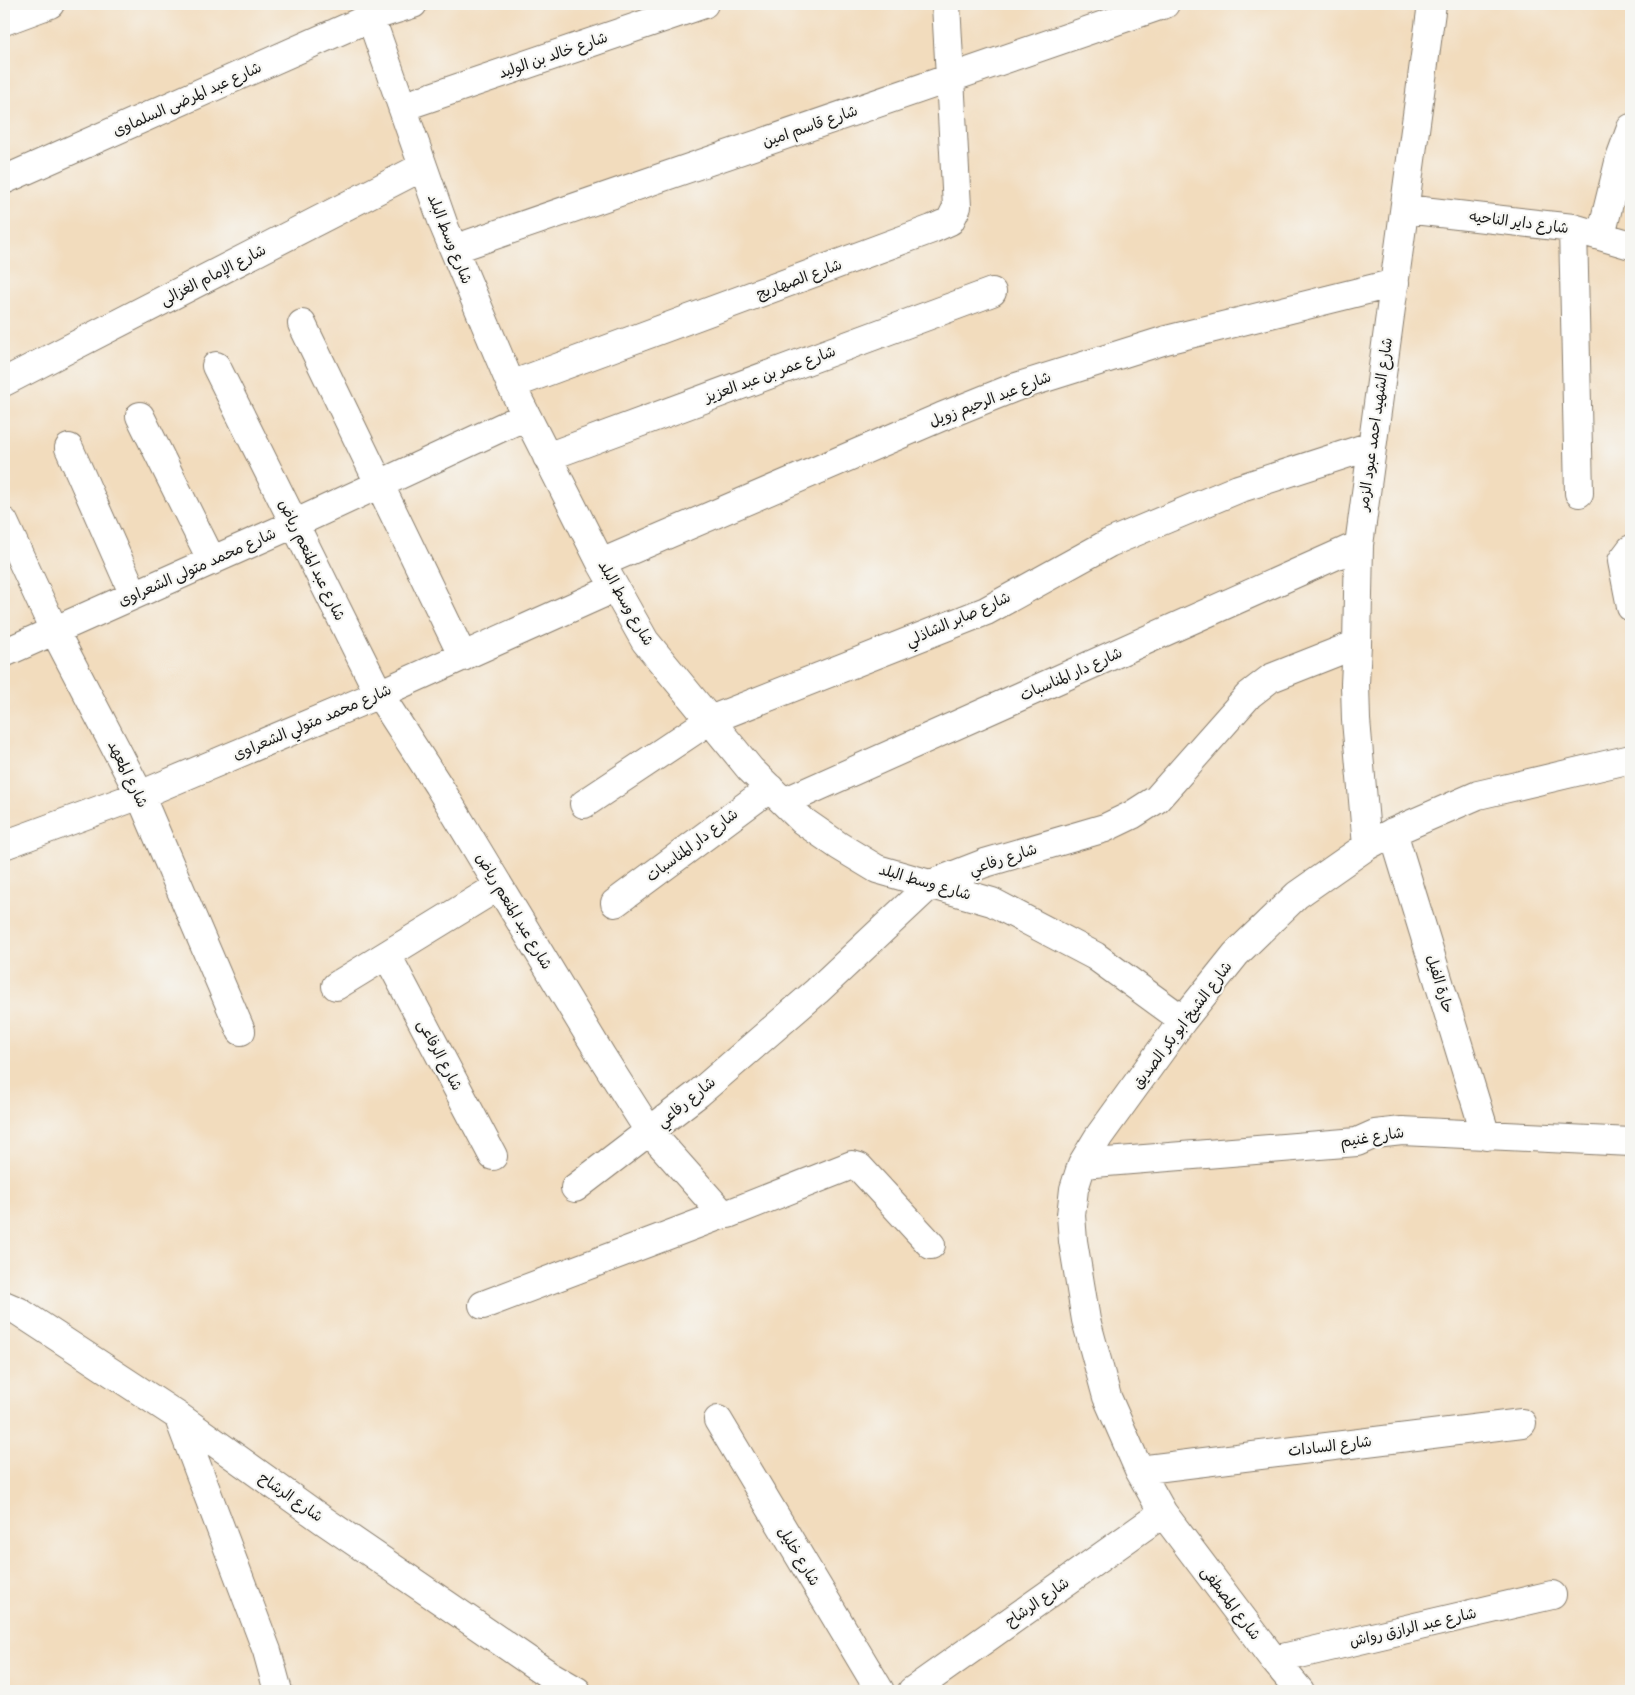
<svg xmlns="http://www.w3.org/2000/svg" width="1635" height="1695" font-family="'Patrick Hand','Playpen Sans Arabic',sans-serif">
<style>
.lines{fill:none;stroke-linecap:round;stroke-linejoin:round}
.street-casing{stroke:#877c6c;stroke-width:30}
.street{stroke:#fff;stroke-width:28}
.labels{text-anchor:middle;stroke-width:4.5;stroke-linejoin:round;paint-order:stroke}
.street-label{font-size:15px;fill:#1c1c1c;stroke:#f6f6f2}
</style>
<rect width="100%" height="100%" fill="#f6f6f2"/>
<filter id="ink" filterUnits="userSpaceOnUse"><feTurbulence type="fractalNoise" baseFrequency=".02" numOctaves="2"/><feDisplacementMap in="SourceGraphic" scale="10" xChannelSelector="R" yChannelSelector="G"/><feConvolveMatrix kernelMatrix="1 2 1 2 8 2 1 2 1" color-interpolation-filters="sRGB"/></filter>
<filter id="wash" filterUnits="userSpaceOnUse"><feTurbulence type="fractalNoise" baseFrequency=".0096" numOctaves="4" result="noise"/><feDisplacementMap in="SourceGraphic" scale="20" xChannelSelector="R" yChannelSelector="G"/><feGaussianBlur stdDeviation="1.12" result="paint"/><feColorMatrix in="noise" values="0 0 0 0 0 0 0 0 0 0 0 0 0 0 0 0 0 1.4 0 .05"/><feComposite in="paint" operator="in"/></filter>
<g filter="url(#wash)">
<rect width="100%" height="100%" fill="#f2dcbd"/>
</g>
<g filter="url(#ink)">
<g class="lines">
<g class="street-casing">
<path id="street" d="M366 4 444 226 511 385 601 563 645 641 750 769 803 821 839 846 877 869 992 902 1095 956 1183 1020
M4 21 50 4
M402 107 704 4
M4 180 371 17 413 4
M1405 209 1573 228 1631 245
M1573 228 1579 493
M1601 236 1620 158 1631 128
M454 249 1165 4
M302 324 463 657
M216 366 379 694 438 785 601 1055 649 1131 721 1212 728 1214 852 1165 859 1167 931 1245
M4 382 422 167
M511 385 932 229 950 221 957 207 946 4
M140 416 212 561
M69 448 134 595
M547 457 992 292
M4 522 54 630 140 795 241 1031
M1631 549 1622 561 1631 607
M601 563 941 417 1013 388 1166 340 1395 283
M4 653 294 524 526 416
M784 802 1359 545
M584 804 710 720 986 611 1109 543 1238 489 1371 446
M1393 832 1486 1136
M4 845 140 795 379 694 615 588
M1367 846 1356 720 1355 684 1357 644 1359 545 1432 4
M615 903 770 788
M387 955 493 1156
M336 986 499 886
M1082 1164 1357 1142 1375 1134 1402 1131 1631 1142
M575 1188 699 1093 817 991 931 884 985 863 1105 828 1132 815 1157 799 1249 695 1271 678 1357 644
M4 1305 18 1311 178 1416 323 1520 548 1674 577 1691
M483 1305 724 1214
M178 1416 267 1651 278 1691
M718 1420 880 1691
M1139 1470 1522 1423
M1274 1660 1552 1595
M912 1691 1163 1513
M1300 1691 1274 1660 1163 1513 1139 1470 1107 1397 1086 1320 1073 1241 1071 1215 1074 1189 1082 1164 1099 1136 1183 1020 1236 954 1297 895 1367 846 1393 832 1478 795 1631 759"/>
</g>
<use href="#street" class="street"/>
</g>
</g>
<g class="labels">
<g class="street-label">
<text transform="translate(553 55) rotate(-19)" y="5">شارع خالد بن الوليد</text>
<text transform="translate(187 99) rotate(-24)" y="5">شارع عبد المرضى السلماوى</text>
<text transform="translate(810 126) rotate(-19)" y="5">شارع قاسم امين</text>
<text transform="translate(1519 222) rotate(7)" y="5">شارع داير الناحيه</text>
<text transform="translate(450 239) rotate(68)" y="5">شارع وسط البلد</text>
<text transform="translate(213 275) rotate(-27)" y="5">شارع الإمام الغزالى</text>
<text transform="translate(799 279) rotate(-20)" y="5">شارع الصهاريج</text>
<text transform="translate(770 374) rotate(-20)" y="5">شارع عمر بن عبد العزيز</text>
<text transform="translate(990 399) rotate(-21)" y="5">شارع عبد الرحيم زويل</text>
<text transform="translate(1375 424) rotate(-82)" y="5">شارع الشهيد احمد عبود الزمر</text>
<text transform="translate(312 560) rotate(64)" y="5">شارع عبد المنعم رياض</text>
<text transform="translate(197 567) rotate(-24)" y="5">شارع محمد متولى الشعراوى</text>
<text transform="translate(626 603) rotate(60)" y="5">شارع وسط البلد</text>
<text transform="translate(958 619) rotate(-24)" y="5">شارع صابر الشاذلي</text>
<text transform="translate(1071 674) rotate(-24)" y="5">شارع دار المناسبات</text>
<text transform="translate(312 722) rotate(-23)" y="5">شارع محمد متولي الشعراوى</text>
<text transform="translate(128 774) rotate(64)" y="5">شارع المعهد</text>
<text transform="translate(692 845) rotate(-37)" y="5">شارع دار المناسبات</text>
<text transform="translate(1003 859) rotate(-18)" y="5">شارع رفاعي</text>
<text transform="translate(925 882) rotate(16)" y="5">شارع وسط البلد</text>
<text transform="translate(514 911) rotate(59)" y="5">شارع عبد المنعم رياض</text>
<text transform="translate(1440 984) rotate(73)" y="5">حارة الفيل</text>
<text transform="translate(1182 1025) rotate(-53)" y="5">شارع الشيخ ابو بكر الصديق</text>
<text transform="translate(440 1055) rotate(62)" y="5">شارع الرفاعى</text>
<text transform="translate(686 1102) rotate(-39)" y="5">شارع رفاعي</text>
<text transform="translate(1372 1137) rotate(-9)" y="5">شارع غنيم</text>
<text transform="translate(1330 1446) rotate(-7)" y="5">شارع السادات</text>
<text transform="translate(291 1497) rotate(35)" y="5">شارع الرشاح</text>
<text transform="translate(799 1556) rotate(59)" y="5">شارع خليل</text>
<text transform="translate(1037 1602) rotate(-35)" y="5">شارع الرشاح</text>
<text transform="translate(1231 1603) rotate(53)" y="5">شارع المصطفى</text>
<text transform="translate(1413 1627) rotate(-13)" y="5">شارع عبد الرازق رواش</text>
</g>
</g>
<rect width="1635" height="1695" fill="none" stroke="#f6f6f2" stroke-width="20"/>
</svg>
